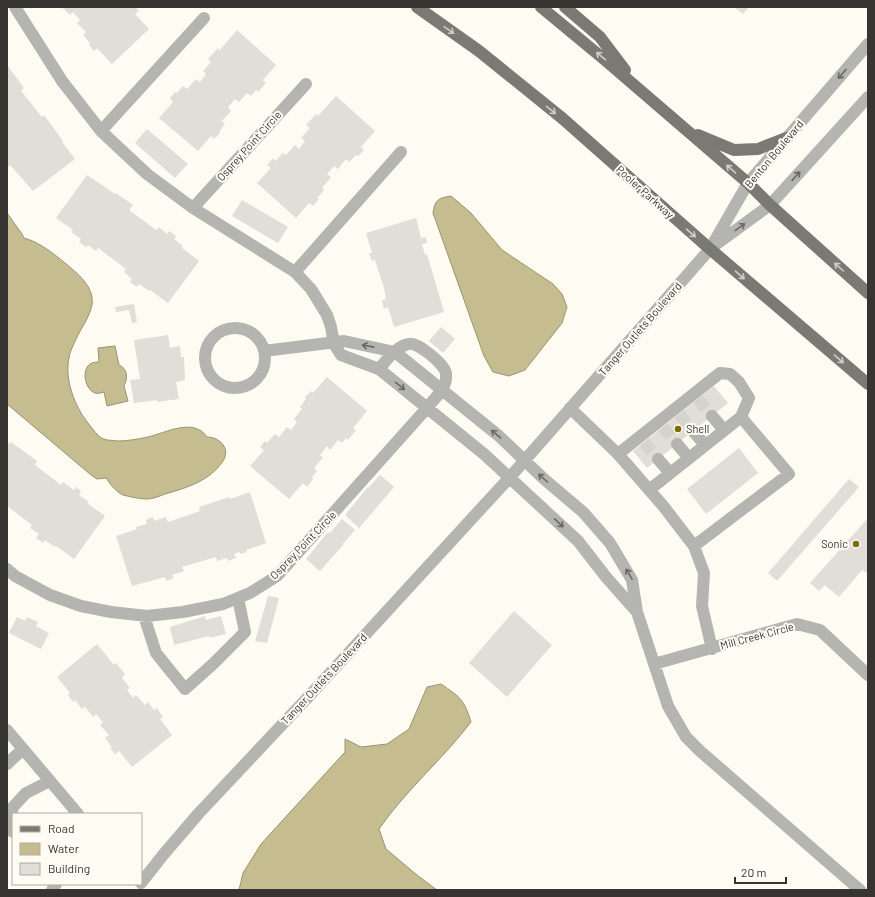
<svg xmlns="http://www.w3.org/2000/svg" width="875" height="897" font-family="Barlow,sans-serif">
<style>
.water{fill:#c5bc8f;stroke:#9a9473}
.building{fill:#e0ded6}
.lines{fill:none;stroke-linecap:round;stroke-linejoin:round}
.minor-tunnel{stroke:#d5d3cc;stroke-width:12;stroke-dasharray:12 6;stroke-linecap:butt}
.minor{stroke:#b4b4b0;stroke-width:12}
.major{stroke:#7a7972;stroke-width:12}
.oneway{stroke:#cfcec5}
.oneway2{stroke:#686864}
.poi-dot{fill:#7d6d07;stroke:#fdfbf2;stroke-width:1.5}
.labels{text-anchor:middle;stroke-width:4;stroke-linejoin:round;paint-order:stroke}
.street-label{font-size:11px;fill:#363532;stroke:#fdfbf2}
.poi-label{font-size:11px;fill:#363532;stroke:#fdfbf2;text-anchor:start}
</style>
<rect width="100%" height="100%" fill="#fdfbf2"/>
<path class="water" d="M451 196 471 213 502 250 553 284 562 294 567 307 562 323 525 370 509 376 493 372 484 356 433 213C435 200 438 198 451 196Z
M7 213 22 234 24 238C39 242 53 253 65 263 77 273 95 287 92 305 90 315 83 326 78 335 75 342 70 350 69 358 65 377 72 397 81 413 84 418 96 434 100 437 105 441 112 440 118 441 128 441 138 439 148 437 165 433 194 417 207 437 220 437 231 449 223 461 210 481 186 488 165 494 160 496 153 499 147 499 140 499 131 497 123 495 115 491 111 485 106 478L97 479 91 475 7 404Z
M115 346 119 365C128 369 128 378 124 386L128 401 107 406 104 392C101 393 98 394 95 393 84 389 81 367 92 363 94 362 97 362 99 362L98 348Z
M441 684C460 697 464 699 471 722 443 759 406 790 379 829L386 849 417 875 437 890H239L243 873 261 844 345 752V739L361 747 387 744 409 729 427 687Z"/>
<path class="building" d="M62 7H135L139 11 135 14 149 29 112 64 97 48 94 51 89 45 90 43 83 35 86 32 77 23 80 20 73 12 70 15Z
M734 7H749L743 14Z
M237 30 276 65 263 80 266 83 258 92 256 90 251 96 247 93 239 102 235 99 228 107 231 111 222 121 225 124 219 132 220 133 214 139 211 136 198 151 159 118 173 102 170 98 175 92 177 93 183 86 187 89 196 79 200 82 206 74 203 71 211 62 208 59 218 48 220 50Z
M7 65 24 88 21 91 42 117 44 115 63 141 62 142 75 159 33 191 10 165 8 167 7 166Z
M336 96 375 131 361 147 364 150 358 156 356 155 349 162 346 159 338 169 334 166 327 174 331 177 322 188 324 190 317 198 319 199 313 206 309 203 296 218 257 183 271 168 267 165 273 158 275 161 283 153 286 155 295 145 299 149 305 141 301 138 310 128 306 125 316 114 318 116Z
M147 129 188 164 175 178 135 143Z
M87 175 115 194 116 193 133 205 129 210 156 230 159 227 167 234 169 231 176 236 174 239 183 246 182 248 199 261 168 303 150 290 149 291 139 284 137 287 130 282 132 279 124 272 126 269 98 248 96 251 88 245 86 247 79 242 81 239 71 232 73 230 56 218Z
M242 200 288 227 278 243 232 216Z
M416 218 421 238 426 237 427 243 422 244 425 255 427 254 444 312 394 327 388 307 384 309 382 300 386 299 384 288 375 260 372 261 369 253H372L366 233Z
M134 304 137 322 132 323 129 310 116 312 115 307Z
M441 327 455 339 443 353 429 341Z
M168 335 170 348 180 346 181 357H184L185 380 176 382 179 399 157 402V400L134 403 130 380 140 379 134 340Z
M327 377 367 411 353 428 356 430 348 440 346 438 342 443 338 440 330 450 327 446 320 455 323 458 314 468 317 471 312 477 313 479 307 487 303 483 289 499 250 466 264 450 260 447 265 441 267 443 275 434 279 437 287 427 291 430 297 422 294 419 302 409 300 407 306 399 305 397 311 391 313 393Z
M714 386 728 403 647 468 633 451Z
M7 442 9 444 11 442 37 461 35 465 61 485 63 482 74 490 76 487 81 491 79 495 89 502 87 503 105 516 74 559 55 545V547L45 540 43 543 36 538 39 534 30 528 32 525 7 506Z
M739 448 758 473 706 514 687 489Z
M380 475 394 487 359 528 345 515 367 488H368Z
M849 479 859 487 777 581 768 573Z
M250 492 266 543 246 550 247 552 240 554V552L234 554 236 558 228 561 227 558 217 561 216 557 182 567 184 571 172 575 174 578 167 581 165 577 132 586 116 536 137 529 136 527 147 524 146 520 153 517 154 521 166 517 168 522 200 511 199 507 229 497 230 499Z
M868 518V571L866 573 862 570 839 597 825 585 819 591 810 583Z
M342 519 355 530 343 544H344L320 571 306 559 328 532 330 533Z
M268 596 279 598 267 643 255 641Z
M514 611 552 645 507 697 469 663Z
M205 616 206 620 221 616 226 634 209 638V636L174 645 170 627Z
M17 617 25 621 27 617 38 622 36 626 49 633 41 649 9 633Z
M97 644 114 665 116 663 125 674 122 678 130 688 127 690 133 698 136 695 145 705 148 702 154 710 157 708 163 717 160 719 172 735 132 767 119 751 115 754 110 748 112 747 105 738 109 735 100 725 103 722 96 714 93 717 85 707 82 709 75 700 73 702 68 695 70 693 57 677Z"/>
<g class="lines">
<path class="minor-tunnel" d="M698 399 712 416
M679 414 693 431
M663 427 677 444
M644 442 658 459"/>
<path class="minor" d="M15 7 62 81 101 131 147 174 193 208 295 272 311 289 327 315 331 327 334 344 341 355 379 369 484 454 578 541 606 577 637 612
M101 131 204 18
M193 208 306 84
M714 246 770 205 868 97
M295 272 401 152
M205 358a30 30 0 1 1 60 0a30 30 0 1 1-60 0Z
M264 351 344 341 395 352 499 436 544 479 583 512 610 543 632 580 637 612 668 706 686 737 700 751 860 890
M570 408 618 454 664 507 694 546 704 573 702 606 712 649
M712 416 724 430
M693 431 705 445
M677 444 689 458
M618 454 720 373 730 374 739 382 749 398 741 417 649 490
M658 459 670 473
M694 546 789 474 741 417
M7 569 15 576 50 595 81 606 111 612 147 616 183 612 223 604 250 593 277 576 427 408C433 400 445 390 446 379 446 377 446 375 446 373 444 364 418 342 409 344 396 346 387 360 379 369
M144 616 156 653 185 689 213 664 245 632 238 598
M654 664 797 624 820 630 868 675
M7 730 78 814
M7 764 23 749
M13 832 9 823 13 807 26 793 50 781
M141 883 163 855 199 813 310 695 510 477 710 249 748 183 868 44
M52 890 56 884"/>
<path class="major" d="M417 7 479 51 562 118 710 249 868 384
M541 7 605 60 748 183 770 205 868 293
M565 7 600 37 625 70
M698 135 734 150 758 149 786 138"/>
</g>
<defs><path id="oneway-shaft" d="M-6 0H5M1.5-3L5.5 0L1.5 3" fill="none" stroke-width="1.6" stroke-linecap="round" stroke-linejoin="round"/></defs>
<g class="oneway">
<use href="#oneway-shaft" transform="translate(449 30) rotate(35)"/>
<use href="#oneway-shaft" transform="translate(601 56) rotate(-140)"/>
<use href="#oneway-shaft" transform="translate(551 110) rotate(39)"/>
<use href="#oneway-shaft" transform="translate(731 169) rotate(-139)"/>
<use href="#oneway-shaft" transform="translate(691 233) rotate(41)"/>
<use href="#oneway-shaft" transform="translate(839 267) rotate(-138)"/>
<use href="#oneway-shaft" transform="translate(740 275) rotate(41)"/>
<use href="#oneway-shaft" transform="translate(839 359) rotate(41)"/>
</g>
<g class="oneway2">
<use href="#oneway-shaft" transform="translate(842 74) rotate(131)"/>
<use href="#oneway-shaft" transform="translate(796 176) rotate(-48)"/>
<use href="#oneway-shaft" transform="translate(740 227) rotate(-36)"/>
<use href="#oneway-shaft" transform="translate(368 346) rotate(-169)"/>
<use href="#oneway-shaft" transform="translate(400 386) rotate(39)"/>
<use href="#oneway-shaft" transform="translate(496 434) rotate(-140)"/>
<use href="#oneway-shaft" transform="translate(543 478) rotate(-138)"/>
<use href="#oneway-shaft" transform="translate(559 523) rotate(44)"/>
<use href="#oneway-shaft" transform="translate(629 574) rotate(-120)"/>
</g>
<g class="poi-dot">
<circle cx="678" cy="429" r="4"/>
<circle cx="856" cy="544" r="4"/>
</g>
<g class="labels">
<g class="street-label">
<text transform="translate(249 146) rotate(-48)" y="4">Osprey Point Circle</text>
<text transform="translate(774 154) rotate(-50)" y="4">Benton Boulevard</text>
<text transform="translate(645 192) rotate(42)" y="4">Pooler Parkway</text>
<text transform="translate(640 329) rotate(-49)" y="4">Tanger Outlets Boulevard</text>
<text transform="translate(303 545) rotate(-46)" y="4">Osprey Point Circle</text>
<text transform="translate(757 636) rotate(-15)" y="4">Mill Creek Circle</text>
<text transform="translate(324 679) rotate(-47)" y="4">Tanger Outlets Boulevard</text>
</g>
<g class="poi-label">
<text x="686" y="433">Shell</text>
<text x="848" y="548" text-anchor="end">Sonic</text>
</g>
</g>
<rect width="875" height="897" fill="none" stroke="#363532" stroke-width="16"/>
<rect x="12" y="813" width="130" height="72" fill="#fdfbf2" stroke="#adaca5"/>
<rect x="20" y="826" width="20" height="6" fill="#7a7972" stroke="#adaca5"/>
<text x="48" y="833" font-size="12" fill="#363532">Road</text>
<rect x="20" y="843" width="20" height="12" fill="#c5bc8f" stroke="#adaca5"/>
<text x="48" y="853" font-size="12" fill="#363532">Water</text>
<rect x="20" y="863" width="20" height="12" fill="#e0ded6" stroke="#adaca5"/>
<text x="48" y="873" font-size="12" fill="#363532">Building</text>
<path d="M735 877v6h51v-6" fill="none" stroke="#363532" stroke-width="2"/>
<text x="741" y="877" font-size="12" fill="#363532" stroke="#fdfbf2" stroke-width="3" paint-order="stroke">20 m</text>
</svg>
